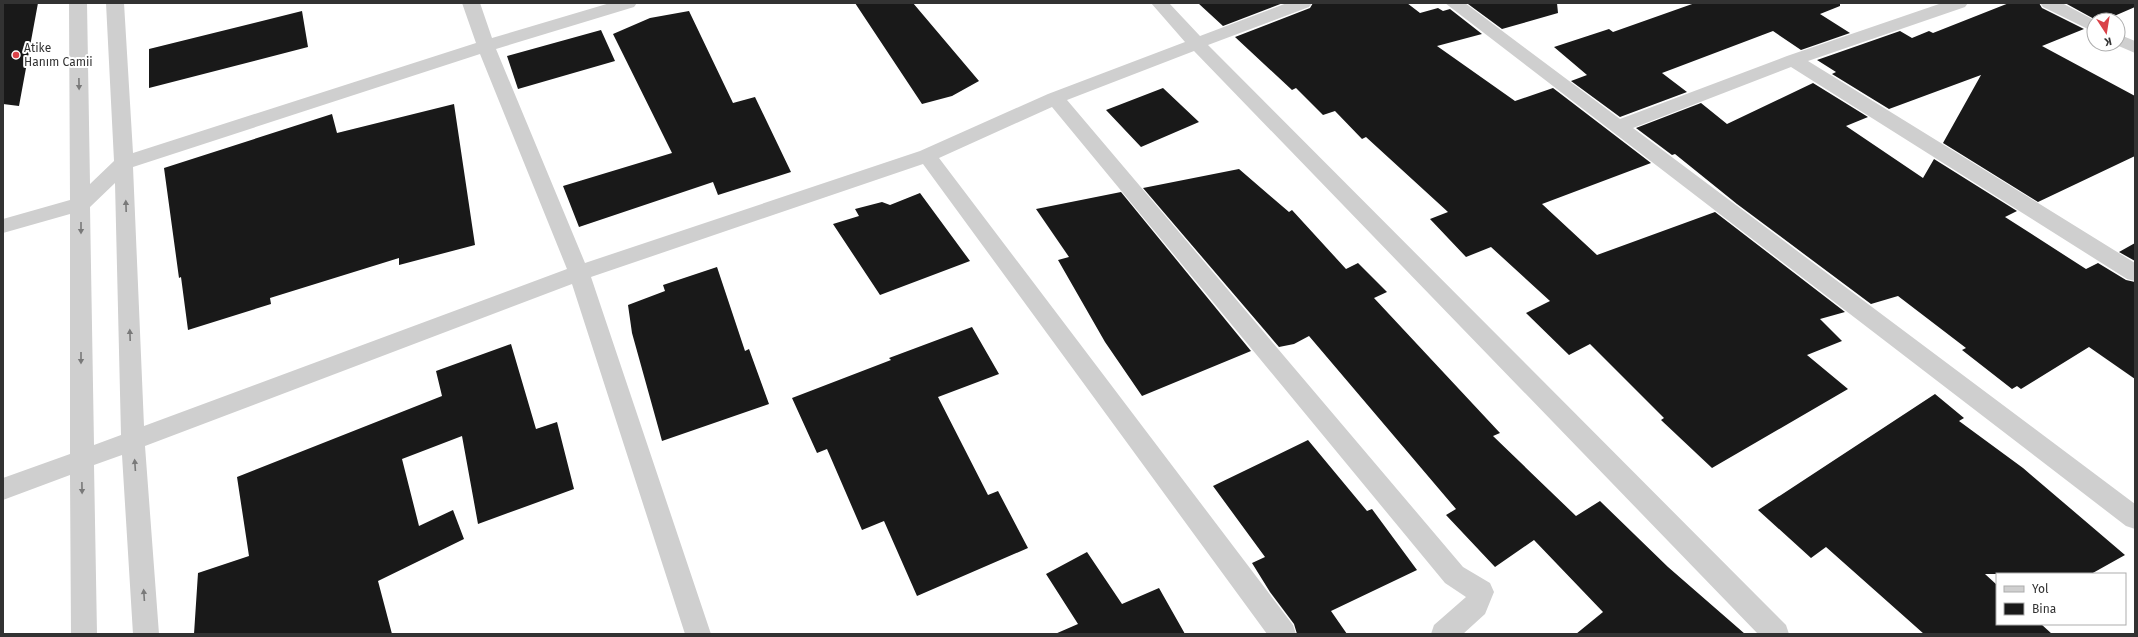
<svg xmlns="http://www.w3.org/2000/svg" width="2138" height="637" font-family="'Fira Sans',sans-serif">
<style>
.building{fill:#191919}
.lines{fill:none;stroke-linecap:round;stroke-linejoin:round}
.street{fill:#cfcfcf;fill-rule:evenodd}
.oneway{fill:#797979}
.poi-dot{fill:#da4349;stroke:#fff;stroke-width:1.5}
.labels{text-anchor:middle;stroke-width:4;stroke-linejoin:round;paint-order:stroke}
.poi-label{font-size:12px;fill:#323232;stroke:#fff;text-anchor:start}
</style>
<rect width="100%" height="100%" fill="#fff"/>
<path class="building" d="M3 3H38L19 106 3 104Z
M855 3H913L979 81 952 96 922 104Z
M1198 3H1283L1223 26Z
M1313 3H1407L1420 13 1438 8 1443 11 1450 9 1482 34 1437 46 1515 101 1553 88 1651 163 1542 204 1597 255 1715 212 1845 312 1820 319 1842 341 1807 355 1848 389 1712 468 1661 420 1664 418 1590 344 1569 355 1526 313 1550 301 1491 247 1466 257 1430 219 1448 212 1366 137 1362 139 1335 111 1323 115 1296 88 1292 90 1235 37 1310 8Z
M1557 3 1558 13 1502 29 1468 4Z
M1695 3H1840V6L1820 14 1850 33 1801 50 1773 31 1662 73 1687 92 1620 117 1571 81 1587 75 1554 47 1609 29 1613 32Z
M2009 3H2039L2042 8 2084 29 2042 46 2135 96V156L2038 202 1943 143 1981 75 1889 109 1832 74 1836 72 1817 60 1900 31 1912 38 1929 31 1933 33Z
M2065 3H2135V7L2105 20H2096Z
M302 11 308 47 149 88V49Z
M689 11 733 103 755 97 791 172 718 195 713 182 579 227 563 186 672 153 613 34 650 18Z
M601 30 615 61 518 89 507 56Z
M1813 83 1868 117 1846 126 1923 178 1934 159 2017 211 2005 217 2086 269 2098 263 2126 280 2135 282V379L2089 347 2021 389 2017 386 2012 389 1962 350 1966 348 1898 296 1871 304 1737 204 1675 154 1672 155 1636 128 1701 103 1727 124Z
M1163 88 1199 122 1141 147 1106 110Z
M454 104 475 245 399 265V258L270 298 271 304 188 330 181 277 179 278 164 168 332 114 337 133Z
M1239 169 1289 212 1292 210 1346 269 1358 263 1387 292 1374 298 1500 433 1493 436 1576 516 1600 501 1668 567 1745 634H1576L1603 612 1534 540 1495 567 1446 515 1456 509 1309 336 1294 344 1279 347 1143 188Z
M1121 192 1251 351 1142 396 1105 342 1058 260 1069 257 1036 209Z
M920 193 970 261 880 295 833 224 859 216 855 209 882 202 890 205Z
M2135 243V261L2119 252Z
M717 267 745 351 749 349 769 404 662 441 632 333 628 305 665 291 663 285Z
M972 327 999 374 938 397 988 495 998 491 1028 548 917 596 884 521 862 530 827 449 817 453 792 398 891 360 889 358Z
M511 344 536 429 557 422 574 489 478 524 462 436 402 459 419 526 453 510 464 539 378 581 392 634H194L198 573 249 556 237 477 442 396 436 371Z
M1935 394 1964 418 1959 421 2023 468 2125 555 2091 574H1985L1997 585V624H2041L2052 634H1924L1826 547 1811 558 1758 510Z
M1308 440 1367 511 1372 509 1417 570 1331 611 1347 634H1297L1294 624 1270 592 1252 563 1265 557 1213 486Z
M1087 552 1122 604 1159 588 1185 634H1055L1078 624 1046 574Z"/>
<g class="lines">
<path class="street" d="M69 3H87L90 184 114 161 106 3H124L133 153 476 43 462 3H480L492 38 610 3H637L634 7 496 49 585 263 920 151 1048 94 1185 42 1151 3H1169L1200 36 1287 3H1312L1309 7 1208 45 1786 625 1789 634H1758L1194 51 1067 100 1463 567 1490 583 1494 592 1485 614 1463 634H1431L1434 625 1466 597 1445 583 1052 107 939 158 1293 625 1296 634H1267L923 164 591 277 711 634H685L572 284 145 446 159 634H133L122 455 94 465 97 634H71L70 475 3 500V478L70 454V214L3 233V219L70 200ZM480 54 567 269 144 426 133 167ZM115 183 121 435 94 445 90 207Z
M1445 3H1465L1620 119 1787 56 1942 3H1968L1965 7 1808 61 2135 263V281L2127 279 1791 67 1633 128 2135 504V529L2126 526Z
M2040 3H2062L2094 20V32L2043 7Z
M2118 34 2135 41V53L2114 44H2118Z"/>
</g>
<defs><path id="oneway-solid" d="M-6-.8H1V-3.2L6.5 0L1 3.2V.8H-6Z"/></defs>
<g class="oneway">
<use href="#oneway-solid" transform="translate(79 84) rotate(89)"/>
<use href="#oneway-solid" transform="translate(126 206) rotate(-92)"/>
<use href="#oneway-solid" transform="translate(81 228) rotate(90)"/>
<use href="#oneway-solid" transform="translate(130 335) rotate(-92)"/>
<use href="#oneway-solid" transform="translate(81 358) rotate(90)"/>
<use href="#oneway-solid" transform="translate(135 465) rotate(-94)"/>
<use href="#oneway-solid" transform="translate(82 488) rotate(89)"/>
<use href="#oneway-solid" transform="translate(144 595) rotate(-94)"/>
</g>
<circle class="poi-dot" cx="16" cy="55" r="4"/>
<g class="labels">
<g class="poi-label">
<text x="24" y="52">Atike<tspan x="24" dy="14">Hanım Camii</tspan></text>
</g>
</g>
<rect width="2138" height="637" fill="none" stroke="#323232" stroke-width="8"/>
<rect x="1996" y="573" width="130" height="52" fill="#ffffff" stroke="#adadad"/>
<rect x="2004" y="586" width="20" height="6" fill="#cfcfcf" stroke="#adadad"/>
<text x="2032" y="593" font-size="12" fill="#323232">Yol</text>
<rect x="2004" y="603" width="20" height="12" fill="#191919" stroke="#adadad"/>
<text x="2032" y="613" font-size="12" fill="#323232">Bina</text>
<g transform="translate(2106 32) rotate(168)"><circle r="19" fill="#ffffff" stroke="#adadad"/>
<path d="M0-3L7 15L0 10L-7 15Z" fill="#da4349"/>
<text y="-6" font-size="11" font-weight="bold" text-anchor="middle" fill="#323232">K</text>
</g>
</svg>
